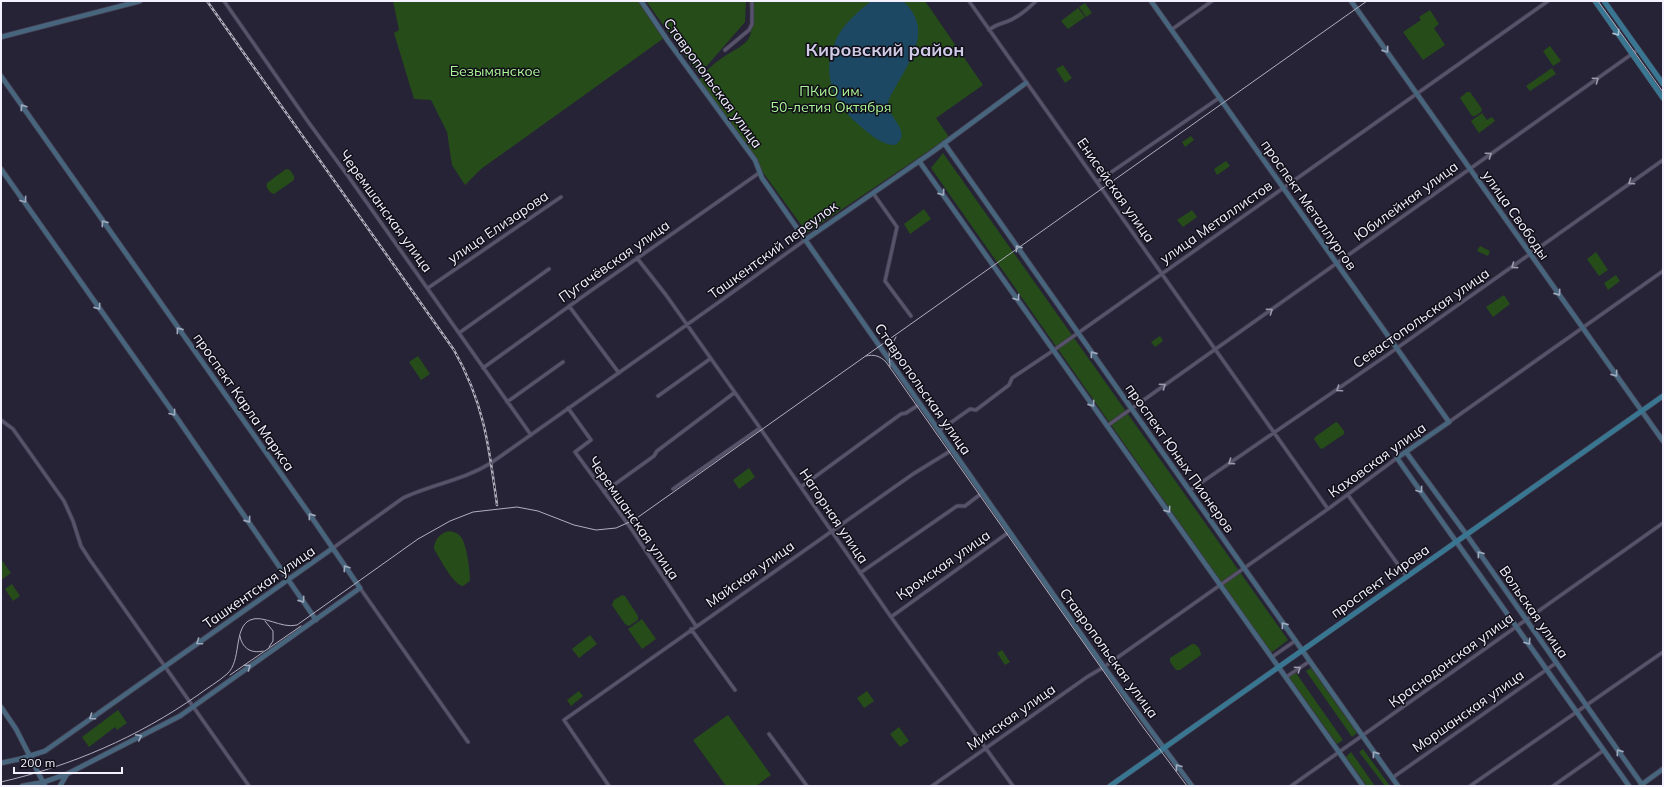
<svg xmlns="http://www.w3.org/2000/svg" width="1664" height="787" font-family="Mulish,sans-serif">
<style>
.green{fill:#254c19}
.water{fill:#1c4863}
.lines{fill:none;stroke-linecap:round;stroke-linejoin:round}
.street-casing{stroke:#423e50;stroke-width:4.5}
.secondary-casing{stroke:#423e50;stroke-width:6}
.primary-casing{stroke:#423e50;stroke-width:6}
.street{stroke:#57536a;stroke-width:3}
.secondary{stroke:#48657e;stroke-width:4.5}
.primary{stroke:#397691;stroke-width:5}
.tram{stroke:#b1aebe;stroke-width:1}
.rail-casing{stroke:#b1aebe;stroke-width:2.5}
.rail{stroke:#100e17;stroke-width:1;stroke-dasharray:3;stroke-linecap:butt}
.oneway{stroke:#a9c0d3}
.oneway2{stroke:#9eabbe}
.oneway3{stroke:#9d9aad}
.labels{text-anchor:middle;stroke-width:3;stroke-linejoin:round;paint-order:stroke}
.park-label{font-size:14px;fill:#abf498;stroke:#100e17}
.street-label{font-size:14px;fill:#f3f1ff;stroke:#100e17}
.district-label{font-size:18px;font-weight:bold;fill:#cfcbe6;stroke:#100e17}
</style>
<rect width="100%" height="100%" fill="#272337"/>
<path class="green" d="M393 1H638L664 38 481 169 465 185 452 165 447 132 431 100 414 99 394 33 399 30Z
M646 1H746L745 22 699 75Z
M749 1H925L983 85 936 118 949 137 807 233 730 127 697 84C703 71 716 62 728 54 736 49 746 45 750 36 753 26 750 11 749 1Z
M1085 3 1092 13 1086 17 1079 7Z
M1078 8 1085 17 1068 29 1061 21Z
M1430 10 1439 24 1434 28 1445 45 1423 60 1403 32 1421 20 1419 17Z
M1550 46 1561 61 1553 66 1543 51Z
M1063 65 1072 78 1065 83 1056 69Z
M1552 68 1556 74 1530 91 1526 86Z
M1467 92H1470L1482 109 1481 112 1475 116H1472L1460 98Z
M1482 113 1487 120 1492 117 1495 121 1479 133 1471 121Z
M1191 136 1194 140 1185 147 1182 142Z
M943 153 1288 640 1271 653 931 168Z
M1226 161 1230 166 1217 175 1214 169Z
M286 169 290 170 294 176V180L274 194C270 193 265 188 267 183Z
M924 209 931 219 910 234 904 224Z
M1192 210 1197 217 1183 227 1177 220Z
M1480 246 1490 251 1488 256 1477 251Z
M1596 252 1608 270 1599 276 1587 259Z
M1616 275 1620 281 1608 290 1604 283Z
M1504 295 1510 304 1493 317 1486 307Z
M1160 336 1163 341 1155 347 1151 342Z
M418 356 430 374 421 380 409 362Z
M1336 422 1338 423 1344 431V434L1322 449 1320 448 1314 439 1315 437Z
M749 468 755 477 739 489 733 480Z
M449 531C454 532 458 533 461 537 467 545 470 571 470 581L463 586C453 585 440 558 434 549 434 540 440 533 449 531Z
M1 559 11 573 1 580Z
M12 584 20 596 13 601 5 589Z
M622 595 625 596 638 616V620L629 626 625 624 612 605 614 600Z
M642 619 656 639 642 649 628 629Z
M590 635 597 644 579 658 572 649Z
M1192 644C1197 643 1201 650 1201 655L1180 670H1176L1170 662V658Z
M1002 650 1010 662 1005 665 997 653Z
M1311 668 1357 733 1352 737 1306 671Z
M1296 673 1343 740 1337 744 1289 677Z
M579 691 583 696 571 706 567 700Z
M867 691 874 701 864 708 857 698Z
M118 710 127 723 117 730 115 727 89 747 82 737Z
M728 715 771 775 756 786H726L693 740Z
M899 727 909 741 900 747 890 734Z
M1363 749 1390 786H1385L1359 752Z
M1351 752 1375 786H1367L1346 757Z"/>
<path class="water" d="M871 1H903C933 28 912 58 896 86 893 92 888 98 888 105 889 118 913 133 895 145 881 145 868 133 858 124 830 100 820 68 839 34 846 22 860 10 871 1Z"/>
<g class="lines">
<g class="street-casing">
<path id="street" d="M224 1 309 123 348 176 531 435
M969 1 1328 509
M989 30C995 25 999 24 1006 22 1017 18 1028 9 1036 1
M1171 30 1212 1
M725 50 749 30 752 24V1
M1097 182 1219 98
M873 193 897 227 885 281 911 316
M637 258 666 295 760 428 891 617 1013 786
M428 288 561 197
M569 306 619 373
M459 333 549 269
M483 368 589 292 759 173
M658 396 710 359
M507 402 563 362
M568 408 591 440 575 452 630 527 696 626
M1 420 13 429 64 501 73 521 81 546 90 560 249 786
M1449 422 1663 271
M1107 426 1639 49
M939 431 970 409 976 410 1009 385 1012 378 1054 350 1548 1
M801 487 901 414 906 413 920 404
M673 489 760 428
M1189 491 1390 353 1663 160
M604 492 654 456 657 451 734 393
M1348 495 1407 577
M333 548 403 498C432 484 462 481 491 463L719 302 805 240
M860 573 957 506H965L982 493
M360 588 468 742
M891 617 1009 532
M691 629 735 690
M1272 657 1295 641
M1286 677 1310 661
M769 734 807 786
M1392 778 1556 663
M609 786 564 720 913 474 952 450
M932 786 1087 677 1104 667 1328 509 1397 458
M1291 786 1663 523
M1470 786 1663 652
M1553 786 1604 750"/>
</g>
<g class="secondary-casing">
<path id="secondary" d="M641 1 668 41 755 160 762 178 1104 667 1192 786
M1151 1 1449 422 1397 458 1629 786
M1351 1 1663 441
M1 37 140 1
M1 76 308 512 360 588 180 716 67 774 44 782 22 786
M944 143 1398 786
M919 161 1363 786
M1 169 177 418 316 620
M805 240 931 153 1026 83
M1406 452 1466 534 1643 786
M1 707 16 729 45 786
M1 763 20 759 45 751 333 548
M1641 785 1663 769
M60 786 67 774"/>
</g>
<g class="primary-casing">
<path id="primary" d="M1595 1 1663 98
M1604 1 1663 84
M1110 786 1663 396"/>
</g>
<use href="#street" class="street"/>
<use href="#secondary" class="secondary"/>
<use href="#primary" class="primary"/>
<path class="tram" d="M1598 1 1663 92
M866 356C874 354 880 356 886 362L1140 723 1187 786
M890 367 889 350 896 337
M265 621 273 631V641L269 647
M240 636C242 648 251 654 263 651
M230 675 301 626
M1 782C71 766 138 737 198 695 207 688 218 682 227 674 242 661 233 628 250 620 263 614 281 629 297 625L418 539 450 521 473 512 517 507 538 511 574 525 596 530 616 528 634 520 1367 1"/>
<g class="rail-casing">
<path id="rail" d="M207 1 454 350C484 403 489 446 497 505"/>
</g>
<use href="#rail" class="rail"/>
</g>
<defs><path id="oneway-chevron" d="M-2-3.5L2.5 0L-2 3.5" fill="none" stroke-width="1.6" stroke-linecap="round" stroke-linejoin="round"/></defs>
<use class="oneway" href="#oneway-chevron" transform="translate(1617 33) rotate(55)"/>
<g class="oneway2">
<use href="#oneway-chevron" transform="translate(1386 50) rotate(55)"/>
<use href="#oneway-chevron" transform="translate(23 107) rotate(-124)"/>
<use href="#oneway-chevron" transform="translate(942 193) rotate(55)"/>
<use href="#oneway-chevron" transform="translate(24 200) rotate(54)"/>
<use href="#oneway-chevron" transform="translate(104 223) rotate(-125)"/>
<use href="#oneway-chevron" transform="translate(1018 248) rotate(-125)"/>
<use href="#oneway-chevron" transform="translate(1558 293) rotate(55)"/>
<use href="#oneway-chevron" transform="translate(1017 298) rotate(55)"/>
<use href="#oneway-chevron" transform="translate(98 307) rotate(55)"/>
<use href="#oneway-chevron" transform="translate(179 330) rotate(-125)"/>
<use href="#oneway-chevron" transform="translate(1093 354) rotate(-125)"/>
<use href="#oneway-chevron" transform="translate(1615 374) rotate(55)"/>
<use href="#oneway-chevron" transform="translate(1092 404) rotate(55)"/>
<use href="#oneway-chevron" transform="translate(173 413) rotate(53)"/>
<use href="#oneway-chevron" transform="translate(1420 490) rotate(54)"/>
<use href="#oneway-chevron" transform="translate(1168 510) rotate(55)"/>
<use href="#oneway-chevron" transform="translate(311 516) rotate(-125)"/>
<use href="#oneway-chevron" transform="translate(248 520) rotate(55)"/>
<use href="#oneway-chevron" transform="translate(1480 554) rotate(-125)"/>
<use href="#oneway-chevron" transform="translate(346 568) rotate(-124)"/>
<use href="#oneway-chevron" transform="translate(302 600) rotate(55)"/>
<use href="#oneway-chevron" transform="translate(1284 625) rotate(-125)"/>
<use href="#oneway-chevron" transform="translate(199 642) rotate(145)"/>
<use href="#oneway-chevron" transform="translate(1528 642) rotate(55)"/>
<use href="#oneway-chevron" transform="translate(248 667) rotate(-35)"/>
<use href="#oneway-chevron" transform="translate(92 717) rotate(145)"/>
<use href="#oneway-chevron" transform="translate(139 737) rotate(-27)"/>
<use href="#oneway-chevron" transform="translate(1619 752) rotate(-125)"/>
<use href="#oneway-chevron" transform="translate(1375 754) rotate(-125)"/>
<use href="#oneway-chevron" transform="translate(1178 767) rotate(-126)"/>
</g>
<g class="oneway3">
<use href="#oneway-chevron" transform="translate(1596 80) rotate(-35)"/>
<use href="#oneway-chevron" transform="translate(1489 155) rotate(-35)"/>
<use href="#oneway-chevron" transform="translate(1631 182) rotate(146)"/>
<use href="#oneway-chevron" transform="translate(1514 266) rotate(144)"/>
<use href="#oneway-chevron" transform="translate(1270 311) rotate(-35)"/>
<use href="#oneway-chevron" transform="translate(1163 386) rotate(-35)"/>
<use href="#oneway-chevron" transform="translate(1339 389) rotate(145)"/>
<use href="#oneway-chevron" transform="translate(1231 462) rotate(146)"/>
<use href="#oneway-chevron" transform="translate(1298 669) rotate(-34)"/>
</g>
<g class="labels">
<g class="park-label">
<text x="495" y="76">Безымянское</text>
<text x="831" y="96">ПКиО им.<tspan x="831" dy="16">50-летия Октября</tspan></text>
</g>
<g class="street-label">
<text transform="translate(713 83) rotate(54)" y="5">Ставропольская улица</text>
<text transform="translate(1116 190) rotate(55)" y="5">Енисейская улица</text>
<text transform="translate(1406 201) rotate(-36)" y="5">Юбилейная улица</text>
<text transform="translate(1309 205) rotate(55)" y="5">проспект Металлургов</text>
<text transform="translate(386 211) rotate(54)" y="5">Черемшанская улица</text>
<text transform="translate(1516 215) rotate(55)" y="5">улица Свободы</text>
<text transform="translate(1216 222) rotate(-35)" y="5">улица Металлистов</text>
<text transform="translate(498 227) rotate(-34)" y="5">улица Елизарова</text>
<text transform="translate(773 250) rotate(-36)" y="5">Ташкентский переулок</text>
<text transform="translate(614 261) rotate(-35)" y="5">Пугачёвская улица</text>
<text transform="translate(1421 318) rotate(-35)" y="5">Севастопольская улица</text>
<text transform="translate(923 389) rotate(55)" y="5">Ставропольская улица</text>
<text transform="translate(244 402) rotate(55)" y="5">проспект Карла Маркса</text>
<text transform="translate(1180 458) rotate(55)" y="5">проспект Юных Пионеров</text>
<text transform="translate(1377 460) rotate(-36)" y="5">Каховская улица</text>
<text transform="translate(834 516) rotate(56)" y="5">Нагорная улица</text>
<text transform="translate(634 518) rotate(55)" y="5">Черемшанская улица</text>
<text transform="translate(943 565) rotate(-35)" y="5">Кромская улица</text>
<text transform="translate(750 574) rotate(-35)" y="5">Майская улица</text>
<text transform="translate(1380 581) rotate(-35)" y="5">проспект Кирова</text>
<text transform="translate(259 587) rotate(-35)" y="5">Ташкентская улица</text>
<text transform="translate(1534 612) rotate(55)" y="5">Вольская улица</text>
<text transform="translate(1109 653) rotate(54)" y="5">Ставропольская улица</text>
<text transform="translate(1451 660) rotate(-36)" y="5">Краснодонская улица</text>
<text transform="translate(1468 711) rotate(-35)" y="5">Моршанская улица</text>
<text transform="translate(1011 717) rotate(-35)" y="5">Минская улица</text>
</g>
<g class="district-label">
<text x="885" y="56">Кировский район</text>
</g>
</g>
<rect width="1664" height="787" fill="none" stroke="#f3f1ff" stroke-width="4"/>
<path d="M14 767v6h108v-6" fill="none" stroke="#f3f1ff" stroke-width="2"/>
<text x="20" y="767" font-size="12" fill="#f3f1ff" stroke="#100e17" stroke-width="3" paint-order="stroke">200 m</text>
</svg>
